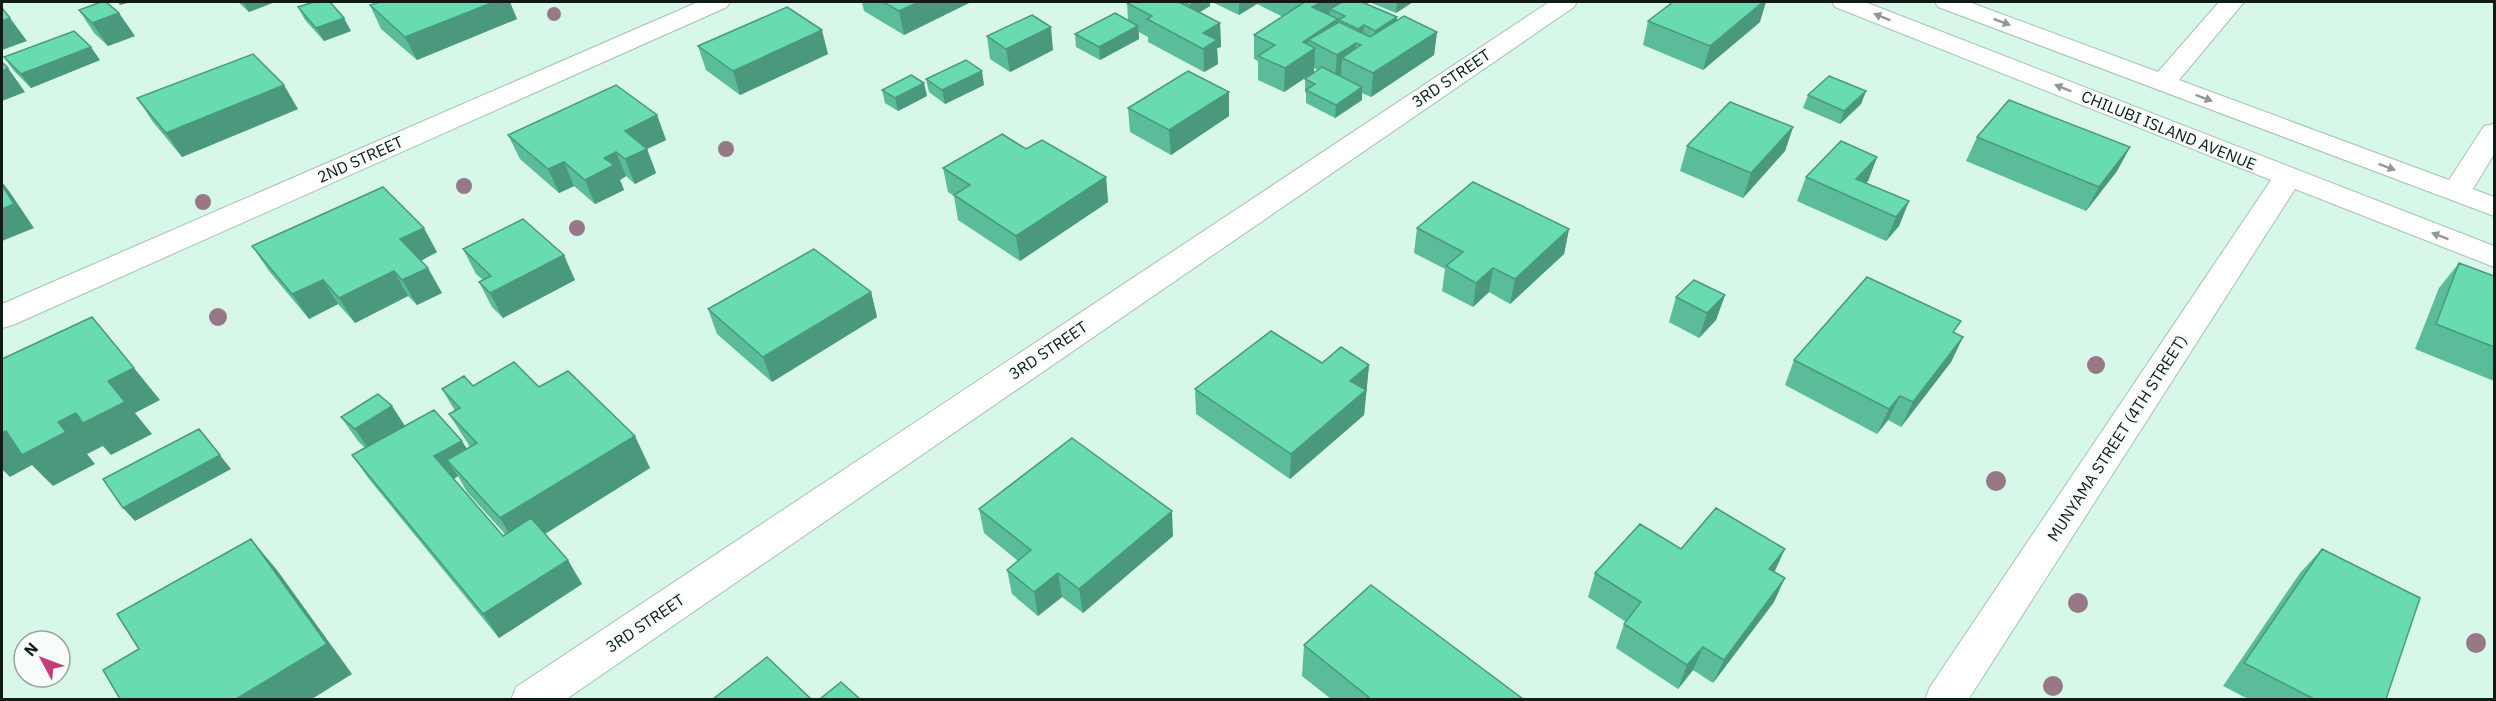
<svg xmlns="http://www.w3.org/2000/svg" width="2496" height="701" font-family="'IBM Plex Sans',sans-serif">
<style>
.lines{fill:none;stroke-linecap:round;stroke-linejoin:round}
.minor-casing{stroke:#a4c2b5;stroke-width:2}
.minor{fill:#fff;fill-rule:evenodd}
.tree{fill:#987887}
.wall{fill:#5abc98;fill-rule:evenodd}
.shaded-wall{fill:#4a997c}
.building{fill:#69dbb1;stroke:#4a997c;stroke-width:1.5}
.oneway{fill:#939896}
.labels{text-anchor:middle;stroke-width:4.5;stroke-linejoin:round;paint-order:stroke}
.street-label{font-size:16px;fill:#101b16;stroke:#f7fdfa}
</style>
<rect width="100%" height="100%" fill="#d7f7e9"/>
<g class="lines">
<g class="minor-casing">
<path id="minor" d="M698 2H730L727 7 13 325 2 328V304Z
M1549 2H1577L1574 7 565 700H511L516 687Z
M1832 2H1865L2494 246V267L2295 189 1968 700H1925L1930 687 2271 180 1835 7Z
M1935 2H1969L2158 72 2219 2H2244L2179 80 2449 180 2484 126 2494 124V154L2473 189 2494 197V216L1938 7Z"/>
</g>
<use href="#minor" class="minor"/>
</g>
<g class="tree">
<circle cx="554" cy="14" r="7"/>
<circle cx="726" cy="149" r="8"/>
<circle cx="464" cy="186" r="8"/>
<circle cx="203" cy="202" r="8"/>
<circle cx="577" cy="228" r="8"/>
<circle cx="218" cy="317" r="9"/>
<circle cx="2096" cy="365" r="9"/>
<circle cx="1996" cy="481" r="10"/>
<circle cx="2078" cy="603" r="10"/>
<circle cx="2476" cy="643" r="10"/>
<circle cx="2053" cy="686" r="10"/>
</g>
<path class="wall" d="M238 2H275L249 12Z
M862 2H971L904 35 864 11Z
M1130 2H1210V6L1200 12 1220 23 1221 47 1217 48 1218 64 1204 72 1148 42V37L1139 32V39L1100 60 1076 47 1075 34 1128 20 1127 3Z
M1212 2H1340V3L1397 17V21L1437 32 1434 55 1371 97 1362 93V100L1335 118 1306 103V93L1305 92V79L1318 70 1314 68V72L1284 92 1258 80V61L1254 59V35L1283 17 1257 4 1239 15Z
M1369 2H1413L1396 13Z
M370 5 517 19 417 60 381 29Z
M298 7 351 31 324 41 305 20Z
M79 10 135 36 108 46 94 33Z
M1648 21 1760 22 1703 70 1643 45Z
M987 36 1053 50 1010 72 990 59Z
M698 46 828 54 740 95 706 70Z
M4 57 100 60 31 88 14 71Z
M926 79 984 85 945 104 929 92Z
M882 90 927 96 898 111 885 103Z
M1866 91 1861 104 1840 124 1803 108 1808 95Z
M1229 92V116L1171 155 1130 132 1128 108Z
M137 98 298 109 182 157 153 122Z
M657 115 666 140 647 149 656 173 635 184 626 176 620 180 624 190 595 204 574 186 559 193 520 159 508 135Z
M1793 127 1785 151 1743 198 1680 171 1687 146Z
M1977 137 2130 147 2117 171 2086 211 1966 161Z
M1026 149 1106 177 1108 202 1020 261 958 220 954 196 948 192 943 168Z
M1877 157 1868 181 1866 183 1909 201 1899 226 1886 241 1797 201 1806 177Z
M1417 228 1569 229 1564 254 1510 304 1489 292 1473 307 1442 291 1445 269 1414 253Z
M252 246 437 252 421 261 442 293 417 305 408 296 355 323 338 304 309 319 269 271Z
M463 249 575 280 503 318 492 307 479 282 483 280 476 274Z
M2459 263 2494 276V381L2415 349 2439 288Z
M871 292 877 317 772 382 717 334 708 309Z
M1725 295 1716 320 1699 338 1669 322 1676 297Z
M1955 333 1963 337 1951 362 1901 427 1888 420 1877 434 1785 385 1794 360Z
M1322 363 1369 365 1364 415 1290 479 1196 414 1195 389Z
M473 386 539 387 650 468 545 534 582 584 499 638 369 479 352 455 365 448 358 441 341 417 392 406 405 426 467 449 470 447 449 414 455 411 442 389ZM458 476 467 492 505 534 503 536 454 479Z
M979 509 1173 536 1083 613 1062 597 1038 616 1012 594 1007 570 1018 561 984 533Z
M1681 549 1775 572 1774 602 1713 683 1693 670 1678 689 1616 648 1624 624 1626 622 1588 597 1595 573Z
M2322 549 2386 699H2248L2223 686 2300 573Z
M1304 645 1523 699H1331L1302 676Z"/>
<path class="shaded-wall" d="M118 2H131L120 5Z
M243 2H275L249 12Z
M494 2H510L517 19 417 60 405 37Z
M919 2H971L904 35 899 11Z
M1195 2H1210V6L1190 18V5Z
M1239 2H1257V4L1239 15Z
M1321 2H1340L1339 13 1330 9 1329 19 1312 7Z
M1397 2H1413L1396 13Z
M1763 2H1766L1760 22 1703 70 1710 46Z
M119 13 135 36 108 46 92 23Z
M1397 17 1395 41 1374 55 1375 31Z
M10 18 27 41 2 50V21Z
M344 18 351 31 324 41 316 28Z
M1338 19 1337 42 1308 40 1307 53 1315 48 1314 72 1284 92 1285 68 1303 42Z
M1220 23 1221 47 1217 48 1218 64 1204 72 1203 33Z
M1364 25 1362 49 1361 45 1357 43 1358 29Z
M1138 26 1139 39 1100 60 1099 47Z
M1051 27 1053 50 1010 72 1006 49Z
M822 30 828 54 740 95 733 71Z
M1437 32 1434 55 1371 97 1373 73Z
M1356 43 1355 64 1342 58 1341 75 1335 79 1337 55Z
M91 47 100 60 31 88 21 74Z
M8 68 25 92 2 101V71Z
M982 71 984 85 945 104 942 90Z
M924 83 927 96 898 111 895 98Z
M284 85 298 109 182 157 166 133Z
M1362 87V100L1335 118 1336 105Z
M1866 91 1861 104 1840 124 1844 111Z
M1229 92V116L1171 155 1169 130Z
M657 115 666 140 647 149 656 173 635 184 625 159V131Z
M1793 127 1785 151 1743 198 1751 173Z
M2130 147 2117 171 2086 211 2099 187Z
M616 152 626 176 620 180 624 190 595 204 585 180 604 158Z
M1877 157 1868 181 1852 197 1856 179Z
M564 162 574 186 559 193 548 169Z
M1106 177 1108 202 1020 261 1016 236Z
M2 182 9 191 34 228 2 241Z
M1909 201 1899 226 1886 241 1896 217Z
M424 228 437 252 414 264 400 239Z
M1569 229 1564 254 1510 304 1515 279Z
M564 255 575 280 503 318 490 293Z
M428 268 442 293 417 305 402 280Z
M1493 268 1489 292 1473 307 1476 283Z
M394 271 408 296 355 323 339 298Z
M323 280 338 304 309 319 292 294Z
M871 292 877 317 772 382 763 357Z
M1725 295 1716 320 1699 338 1707 313Z
M1963 337 1951 362 1901 427 1913 402Z
M1369 365 1364 415 1290 479 1291 454 1350 381Z
M134 368 160 400 135 413 152 434 111 455 103 446 87 454 95 464 53 486 32 465 10 477 2 469V433L6 431 58 422 76 413 108 381Z
M1900 396 1888 420 1877 434 1889 409Z
M392 406 408 431 372 454 355 429Z
M199 429 231 469 135 521 123 508Z
M635 436 650 468 519 550 500 518Z
M462 441 477 465 447 460 458 476 450 481 434 456Z
M1172 511 1173 536 1083 613 1079 589Z
M251 539 277 570 352 674 312 699H236Z
M1785 549 1774 573 1769 569Z
M568 560 582 584 499 638 483 614Z
M1058 573 1062 597 1038 616 1034 592Z
M1785 578 1774 602 1713 683 1724 660Z
M1703 647 1693 670 1678 689 1687 665Z"/>
<path class="building" d="M101 2H106L119 13 92 23 79 10Z
M314 2H330L344 18 316 28 298 7Z
M380 2H494L405 37 370 5Z
M883 2H919L899 11Z
M1130 2H1179L1220 23 1203 33 1217 40 1203 49 1147 19 1152 16 1127 3Z
M1184 2H1195L1190 5Z
M1301 2H1321L1312 7 1338 19 1303 42 1315 48 1285 68 1258 56 1275 45 1254 35 1303 3Z
M1342 2H1362L1397 17 1375 31 1364 25 1358 29 1339 20 1345 16 1330 9Z
M1673 2H1763L1710 46 1648 21Z
M787 7 822 30 733 71 698 46Z
M2 8 10 18 2 21Z
M1115 13 1138 26 1099 47 1075 34Z
M1032 15 1051 27 1006 49 987 36Z
M1404 16 1437 32 1373 73 1342 58 1361 45 1356 43 1337 55 1308 40 1339 22 1370 37Z
M74 31 91 47 21 74 4 57Z
M253 54 284 85 166 133 137 98Z
M966 60 982 71 942 90 926 79Z
M2 62 8 68 2 71Z
M1322 67 1362 87 1336 105 1306 90 1315 84 1305 79Z
M1188 71 1229 92 1169 130 1128 108Z
M911 75 924 83 895 98 882 90Z
M1829 76 1866 91 1844 111 1808 95Z
M616 85 657 115 625 131 647 149 625 159 616 152 604 158 614 165 585 180 564 162 548 169 508 135Z
M2009 100 2130 147 2099 187 1977 137Z
M1730 102 1793 127 1751 173 1687 146Z
M1002 134 1026 149 1042 140 1106 177 1016 236 954 195 970 185 943 168Z
M1841 141 1877 157 1856 179 1909 201 1896 217 1806 177Z
M1473 182 1569 229 1515 279 1493 268 1476 283 1446 266 1463 252 1417 228Z
M2 185 14 204 2 209Z
M383 187 424 228 400 239 428 268 402 280 394 271 339 298 323 280 292 294 252 246Z
M523 219 564 255 490 293 479 282 491 276 463 249Z
M814 249 871 292 763 357 708 309Z
M2459 263 2494 276V347L2436 324Z
M1867 277 1961 321 1953 332 1963 337 1913 402 1900 396 1889 409 1794 360Z
M1694 280 1725 295 1707 313 1676 297Z
M92 317 134 368 108 381 125 402 83 423 76 413 58 422 66 432 22 455 6 431 2 433V359Z
M1271 331 1322 363 1341 347 1369 365 1350 381 1366 390 1291 454 1195 389Z
M514 362 539 387 568 371 635 436 500 518 447 460 477 443 449 414 460 408 442 389 464 376 473 386Z
M378 394 392 406 355 429 341 417Z
M434 410 462 441 434 456 503 536 531 518 568 560 483 614 352 455Z
M199 429 220 455 123 508 103 479Z
M1072 438 1172 511 1079 589 1058 573 1034 592 1007 570 1031 550 979 509Z
M1716 508 1785 549 1769 569 1785 578 1724 660 1703 647 1687 665 1624 624 1641 602 1595 573 1640 524 1681 549Z
M251 539 327 644 236 699H120L103 670 139 649 117 614Z
M2322 549 2420 598 2386 699H2314L2244 663Z
M1371 585 1523 699H1371L1304 645Z
M767 657 811 699H713Z
M841 682 860 699H820Z"/>
<defs><path id="oneway-solid" d="M-6-.8H1V-3.2L6.5 0L1 3.2V.8H-6Z" transform="scale(1.5)"/></defs>
<g class="oneway">
<use href="#oneway-solid" transform="translate(1882 17) rotate(-158)"/>
<use href="#oneway-solid" transform="translate(2002 22) rotate(21)"/>
<use href="#oneway-solid" transform="translate(2063 88) rotate(-158)"/>
<use href="#oneway-solid" transform="translate(2204 98) rotate(21)"/>
<use href="#oneway-solid" transform="translate(2387 167) rotate(21)"/>
<use href="#oneway-solid" transform="translate(2440 236) rotate(-159)"/>
</g>
<g class="labels">
<g class="street-label">
<text transform="translate(1451 78) rotate(-34)" y="6">3RD STREET</text>
<text transform="translate(2169 130) rotate(22)" y="6">CHILUBI ISLAND AVENUE</text>
<text transform="translate(360 159) rotate(-24)" y="6">2ND STREET</text>
<text transform="translate(1048 350) rotate(-34)" y="6">3RD STREET</text>
<text transform="translate(2117 438) rotate(-57)" y="6">MUNYAMA STREET (4TH STREET)</text>
<text transform="translate(645 623) rotate(-34)" y="6">3RD STREET</text>
</g>
</g>
<rect width="2496" height="701" fill="none" stroke="#101b16" stroke-width="6"/>
<g transform="translate(42 659) rotate(311)"><circle r="28" fill="#f7fdfa" stroke="#9ba39f" stroke-width="1.5"/>
<path d="M0-4.5L10 22L0 15L-10 22Z" fill="#c53c76"/>
<text y="-9" font-size="16" font-weight="bold" text-anchor="middle" fill="#101b16">N</text>
</g>
</svg>
